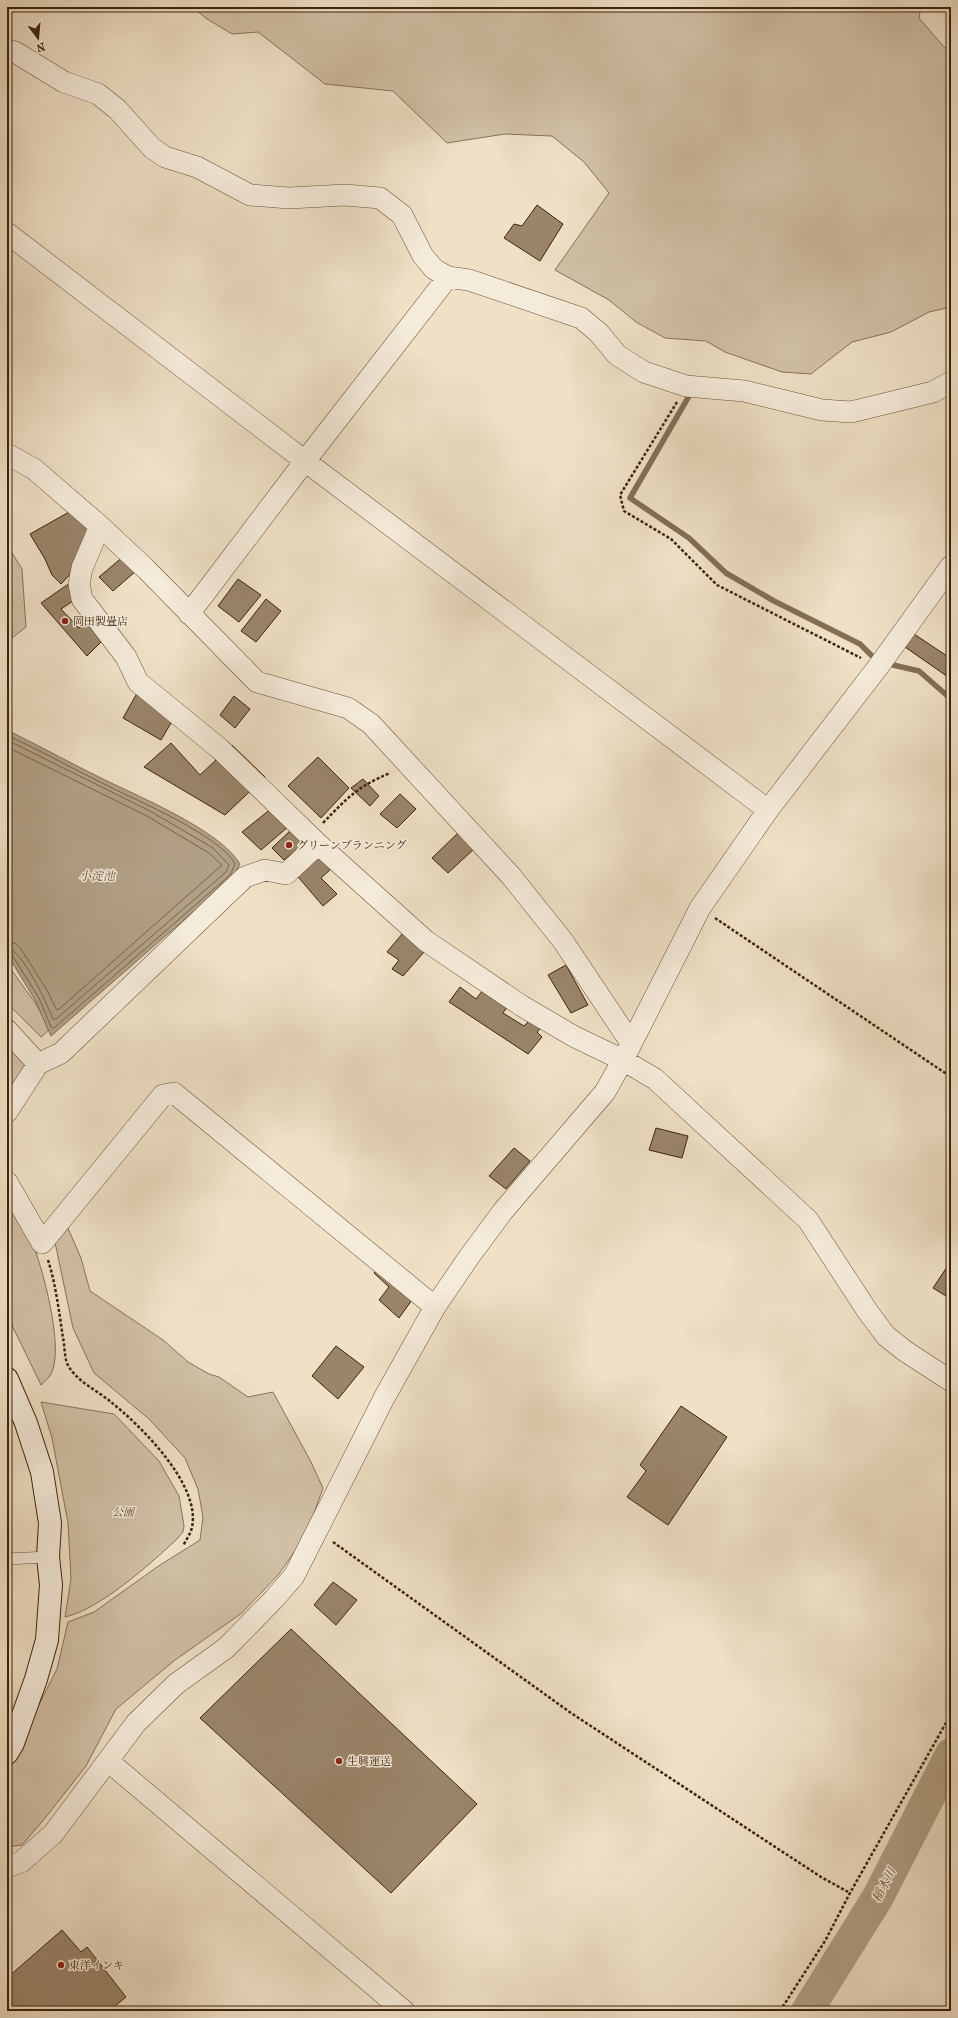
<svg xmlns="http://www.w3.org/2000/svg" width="958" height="2018" font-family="'IM FELL French Canon','Noto Serif JP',serif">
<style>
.green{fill:#d1c0a6;stroke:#877258}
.water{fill:#b2a086;stroke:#836e54}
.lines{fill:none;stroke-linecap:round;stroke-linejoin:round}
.shore{stroke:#786248;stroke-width:1}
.stream{stroke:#836e54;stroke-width:5.5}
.river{stroke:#b2a086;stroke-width:32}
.building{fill:#9a856b;stroke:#3d2309}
.lane-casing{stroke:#6a5238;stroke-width:12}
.street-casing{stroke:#6a5238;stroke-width:22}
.secondary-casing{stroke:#3d2309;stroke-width:24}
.path{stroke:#3d2309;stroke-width:2.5;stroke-dasharray:3 2;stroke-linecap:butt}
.lane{stroke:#f5ebda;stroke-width:11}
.street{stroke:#f5ebda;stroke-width:21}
.secondary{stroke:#f5ebda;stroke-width:22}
.poi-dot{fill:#8f2418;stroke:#f5ebda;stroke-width:1.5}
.labels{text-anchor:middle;stroke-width:3;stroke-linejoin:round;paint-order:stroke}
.poi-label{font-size:11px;fill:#3d2309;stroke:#f5ebda;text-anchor:start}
.park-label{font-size:11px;font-style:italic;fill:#624a30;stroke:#f5ebda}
.water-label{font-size:12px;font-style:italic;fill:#664f35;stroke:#f5ebda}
</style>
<rect width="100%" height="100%" fill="#efe0c6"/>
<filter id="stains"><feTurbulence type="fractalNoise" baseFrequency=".005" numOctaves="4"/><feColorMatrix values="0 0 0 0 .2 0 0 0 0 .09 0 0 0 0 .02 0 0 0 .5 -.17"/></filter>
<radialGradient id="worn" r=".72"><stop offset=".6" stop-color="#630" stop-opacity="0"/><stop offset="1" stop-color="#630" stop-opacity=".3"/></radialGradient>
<path class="green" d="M192 7H921L919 18 951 55V307L929 312 891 332 852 342 811 374 782 372 725 352 706 341 665 338 636 322 609 300 555 270 609 193 584 162 552 136 505 134 447 143 393 91 325 84 258 32 232 34 207 19Z
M7 545 22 569 26 627 7 642Z
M7 964 36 1004 50 1029 41 1037 7 1003Z
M7 1041 26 1063 7 1095Z
M7 1199C15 1212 25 1225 31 1239 42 1266 65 1348 51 1374 49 1378 44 1382 41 1385L7 1315Z
M67 1226 81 1258 90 1291 163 1340 188 1362 209 1374 219 1377 248 1397 273 1392 310 1460 323 1488 306 1535 279 1574 242 1613 175 1660 116 1709 86 1766 46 1817 22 1845 7 1847V1763L20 1742 57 1669 68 1622 94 1612 160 1565 200 1540 203 1517 198 1489 185 1458 149 1419 94 1373 73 1328 52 1228Z
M41 1402 114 1414 159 1461 179 1496 184 1526 183 1532 176 1540C149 1565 100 1609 65 1617L71 1579 68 1523 52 1438Z"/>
<path class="water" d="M7 730C40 746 72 764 105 780 140 797 221 831 240 864L233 877 51 1036 35 1000 7 954Z"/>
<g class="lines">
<path class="shore" d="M7 735C39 750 70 767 102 783 131 798 222 836 235 864L230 875 54 1028 51 1027 39 998 12 955 7 953
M7 740 150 811 213 848 229 865 226 872 56 1019H53C47 1004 22 949 7 948
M7 747 147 816 209 853 222 865 58 1010 56 1009 48 992 21 949 15 943 7 942"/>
<path class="stream" d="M689 396 630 498 689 538 726 573 774 601 860 644 871 655
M893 665 919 671 951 699"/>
<path class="river" d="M807 2011 878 1897 951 1754"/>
</g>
<path class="building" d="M537 205 563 224 540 261 504 238 514 224 522 226Z
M78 507 95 530 78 566 61 584 52 575 45 559 30 534Z
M131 550 144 564 113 591 99 577Z
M238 579 261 595 239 622 218 606Z
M70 583 79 597 61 609 79 628 94 615 111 632 87 656 41 603Z
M266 599 281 611 256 642 241 631Z
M914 634 947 656 951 650V679L905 647Z
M145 679 181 706 161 740 123 718Z
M234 696 250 709 235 728 220 715Z
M171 743 200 775 232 745 265 777 225 815 144 767Z
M318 757 349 788 321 818 288 786Z
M363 779 379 796 370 806 351 788Z
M400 794 416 809 397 828 380 814Z
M272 808 289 826 261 850 242 832Z
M292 829 305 843 284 860 272 848Z
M458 833 474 849 448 873 432 858Z
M315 853 332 868 321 878 337 894 323 906 293 871Z
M403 933 424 952 403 976 392 969 399 960 387 952Z
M566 965 588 1005 571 1013 548 975Z
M460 987 476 999 483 990 507 1007 503 1013 524 1026 530 1020 540 1029 537 1032 542 1037 528 1054 449 1002Z
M656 1128 688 1136 682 1158 649 1150Z
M514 1148 530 1161 506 1189 489 1176Z
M951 1261V1299L933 1288Z
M383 1262 417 1293 399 1318 379 1300 389 1287 374 1273Z
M336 1346 364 1367 338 1399 312 1376Z
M681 1406 727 1437 668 1525 627 1497 646 1471 640 1465Z
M333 1582 357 1600 336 1625 314 1605Z
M291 1629 477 1804 391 1893 200 1718Z
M62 1930 81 1952 87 1947 126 1997 109 2011H7V1978Z"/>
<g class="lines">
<g class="lane-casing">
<path id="lane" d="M7 1559 48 1557"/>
</g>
<g class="street-casing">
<path id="street" d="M7 50 15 52 64 82 98 94 117 109 152 148 165 157 197 167 250 195 289 198 345 195 380 198 402 215 423 256 434 269 448 277 469 280 581 318 599 333 617 355 644 372 686 386 744 391 822 410 851 412 933 392 951 382
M7 233 305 461 768 810
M7 454 34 469 100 526 146 569 257 682 348 708 371 724 511 876 563 941 631 1043
M100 526 82 568 79 584 82 599 126 657 138 682 220 749 318 844 426 941 522 1006 575 1037 623 1060 655 1079 808 1220 868 1312 886 1336 905 1351 951 1381
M189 614 305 461 448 277
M7 1030 38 1064
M7 1112 38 1064 61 1053 245 877 265 870 286 874 318 844
M7 1182 42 1243 163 1095 174 1093 435 1307
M108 1761 404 2011
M7 1867 21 1862 53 1834 136 1723 176 1684 226 1648 274 1599 294 1576 384 1398 435 1307 469 1257 503 1211 605 1092 623 1060 700 908 768 810 878 667 951 566"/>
</g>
<g class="secondary-casing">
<path id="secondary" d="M7 1379 26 1423 42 1472 50 1523 48 1557 51 1585 47 1640 36 1679 13 1743 7 1753"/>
</g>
<path class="path" d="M677 402 620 495 624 511 671 539 717 585 861 658
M323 823C348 797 357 787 390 773
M715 918 951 1077
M48 1260C56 1285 59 1312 63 1338 65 1346 64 1360 69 1367 78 1382 98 1391 111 1402 141 1426 201 1485 192 1527 191 1533 186 1540 183 1546
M333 1542 571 1713 821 1877 850 1893
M780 2011 825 1941 850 1893 951 1714"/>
<use href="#lane" class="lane"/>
<use href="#street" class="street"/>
<use href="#secondary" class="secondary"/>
</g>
<g class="poi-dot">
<circle cx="65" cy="621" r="4"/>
<circle cx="289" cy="845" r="4"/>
<circle cx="339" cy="1761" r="4"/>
<circle cx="61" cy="1965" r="4"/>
</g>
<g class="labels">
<g class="poi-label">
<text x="73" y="625">岡田製畳店</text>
<text x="297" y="849">グリーンプランニング</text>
<text x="347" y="1765">生興運送</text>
<text x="69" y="1969">東洋インキ</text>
</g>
<g class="park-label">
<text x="123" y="1516">公園</text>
</g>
<g class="water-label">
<text x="97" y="880">小淀池</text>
<text transform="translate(884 1885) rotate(-62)" y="4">稲木川</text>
</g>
</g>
<rect width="958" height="2018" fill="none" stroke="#efe0c6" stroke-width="24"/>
<rect x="8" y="8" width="942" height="2002" fill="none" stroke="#3d2309" stroke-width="2"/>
<rect x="12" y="12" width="934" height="1994" fill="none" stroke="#3d2309"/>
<g transform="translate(38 38) rotate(164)" stroke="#f5ebda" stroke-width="3" paint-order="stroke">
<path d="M0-3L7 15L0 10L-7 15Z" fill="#3d2309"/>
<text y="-6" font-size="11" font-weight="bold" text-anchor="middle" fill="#3d2309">N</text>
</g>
<rect width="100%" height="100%" filter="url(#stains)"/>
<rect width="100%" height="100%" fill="url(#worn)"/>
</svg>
